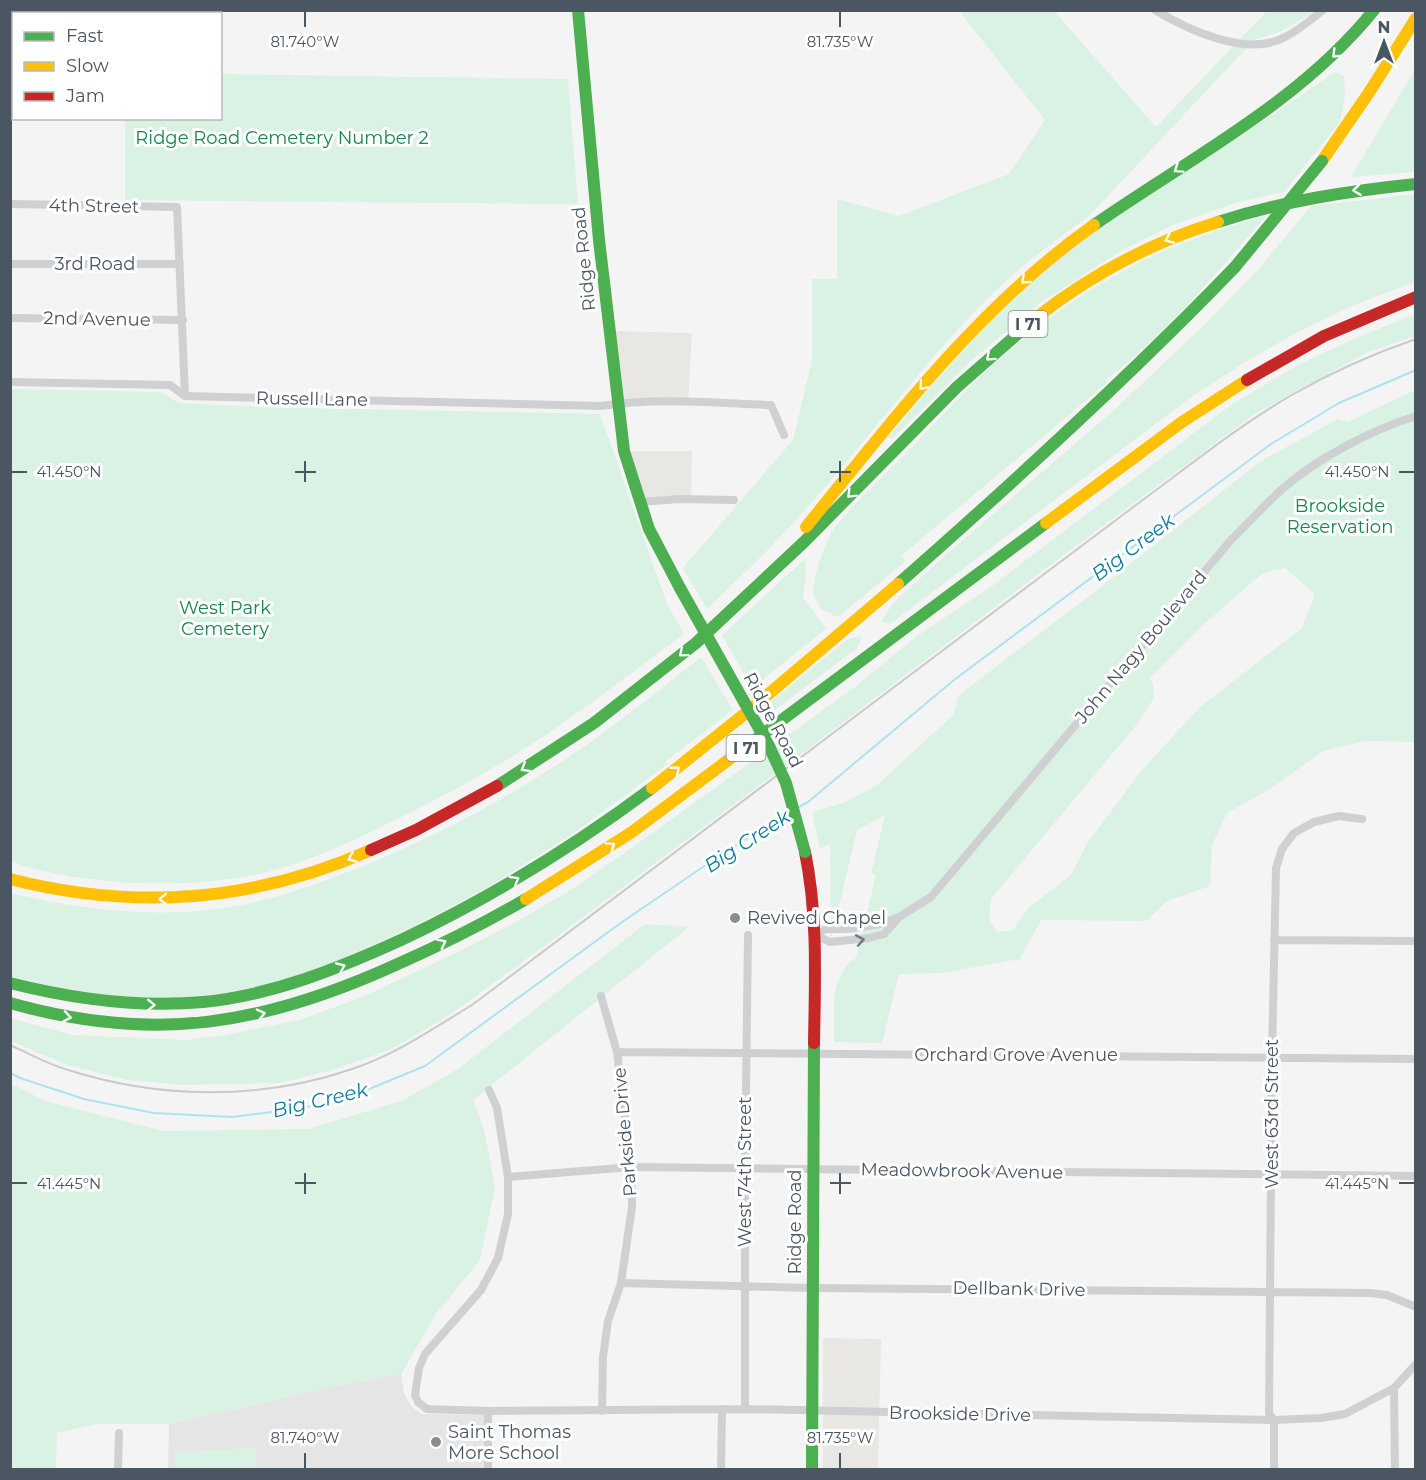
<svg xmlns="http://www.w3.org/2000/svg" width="1426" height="1480" font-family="Montserrat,sans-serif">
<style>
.commercial{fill:#e8e7e3}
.education{fill:#e6e5e6}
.green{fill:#d9f2e3;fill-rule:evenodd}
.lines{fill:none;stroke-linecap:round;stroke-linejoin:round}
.stream{stroke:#aee2f0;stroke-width:2}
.street{stroke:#ced0d2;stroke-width:8}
.fast{stroke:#4caf50;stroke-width:12}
.slow{stroke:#ffc107;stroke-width:12}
.jam{stroke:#c62828;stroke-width:12}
.rail{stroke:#c9cacc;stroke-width:2}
.fast-bridge{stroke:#4caf50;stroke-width:12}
.oneway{stroke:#f6fbf6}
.oneway2{stroke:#727b83}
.ticks{fill:none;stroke:#4a5661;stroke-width:2}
.poi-dot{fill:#868d94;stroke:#fff;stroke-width:2}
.labels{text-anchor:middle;stroke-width:6;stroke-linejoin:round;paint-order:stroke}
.shield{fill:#fff;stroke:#808990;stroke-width:1.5}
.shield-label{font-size:16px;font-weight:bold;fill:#4a5661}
.park-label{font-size:18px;fill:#17864f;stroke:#fff}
.street-label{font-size:18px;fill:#4a5661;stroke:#fff}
.poi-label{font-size:18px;fill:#4a5661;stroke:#fff;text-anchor:start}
.water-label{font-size:20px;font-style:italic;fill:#0c7c9b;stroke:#fff}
.ticks-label{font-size:15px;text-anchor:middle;fill:#4a5661;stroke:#fff;stroke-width:6;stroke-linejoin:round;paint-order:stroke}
</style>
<rect width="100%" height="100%" fill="#f4f4f4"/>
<path class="commercial" d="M610 331 692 333 688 402 618 404Z
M624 451H692L691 499 639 502Z
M823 1338 881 1339 878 1469 823 1470Z"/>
<path class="education" d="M401 1374 404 1393 411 1406 421 1414 485 1415 484 1469 168 1470 169 1424 336 1386Z"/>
<path class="green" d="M959 11H1054L1156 127 1267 11H1316L1282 31 1254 40 1090 215C1057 239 1023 264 994 292 928 357 873 433 812 502 779 540 743 575 707 609L683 568 793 440 812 360V279H837V199L899 216 1009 174 1045 120Z
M1415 69V172L1351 177Z
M1334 72 1344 76 1345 96 1340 122 1284 192 1238 202 1170 226 1119 252 1039 304 972 360 892 439 888 437C935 382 981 328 1034 280 1046 270 1057 259 1069 250 1154 187 1248 135 1334 72Z
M221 74 568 79 578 204 125 200V119L220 118Z
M1415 194V282L1354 305 1298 332 1245 362 1190 398 890 624 881 621 894 602 950 551 1112 412 1202 327 1258 270 1311 206Z
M1266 216C1217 272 1165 336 1105 380L1107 383 901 556 905 562 839 616H832L831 613 822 610 814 596 815 595 813 594C814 574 823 549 832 531 856 500 889 471 917 442 952 405 987 367 1028 335 1103 275 1173 241 1266 216Z
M1415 314V336L1368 352 1256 413 1049 566 800 755 520 964 451 1014 392 1049 332 1070 280 1083 183 1085 127 1080 67 1065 11 1041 10 1018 72 1035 185 1040 225 1035 299 1020 360 998 456 953 518 921 569 891 633 847 855 687 917 636 992 586 1232 404 1300 364 1358 337Z
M11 389 161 392 179 403 263 407 600 414 667 604 684 634C637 668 592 704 544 736 493 770 437 800 381 827 344 845 307 862 267 872 190 891 86 886 11 862Z
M1415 390V742L1365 741 1323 751 1270 789 1227 813 1212 845 1210 886 1167 901 1146 921 1041 920 1020 959 942 973 899 974 882 1043 834 1042C835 1014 828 976 856 958L876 875 871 874 885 815 857 830 831 940 830 844 820 849 812 812 846 802 877 785 953 715 959 695 1097 590 1261 461 1338 419 1348 422ZM1285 568 1315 594 1302 628 1199 708 1142 770 1124 794 1086 845 1072 874 1028 908 1013 930 998 932 989 920 991 899 1138 723 1154 698 1153 683 1149 679 1203 625 1263 573Z
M805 559 806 573 803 597 826 629 752 688 722 635Z
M860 636 861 640 857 648 767 716 763 708 848 639Z
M701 657 733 710 667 760 666 765 574 833 485 889 412 927 341 959 289 979 225 993 158 1000 70 991 11 976 10 893C82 910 159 919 231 907 278 899 322 882 366 865 453 829 536 783 611 727 642 705 671 680 701 657Z
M645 924 689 927 473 1100 484 1129 495 1187 480 1260 436 1314 401 1374 336 1386 169 1424H97L57 1433 56 1469H11L10 1083 45 1101 163 1131 308 1129 401 1101 458 1069Z
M256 1448 257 1469H175L174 1452Z"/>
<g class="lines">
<path class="stream" d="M797 808 808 802 954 680 1271 444 1339 403 1416 370
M10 1073 20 1078 84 1099 154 1113 232 1117 302 1108 357 1094 425 1066 622 922 731 848 790 813"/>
<path class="street" d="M1155 10C1188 30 1248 58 1285 37 1299 30 1311 20 1323 10
M10 204 177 207 185 396
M10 264H180
M10 318 183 320
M10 382 170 385 185 396 601 406C657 397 715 403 771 405L784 435
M639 502 680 499 734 500
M899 917 884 934 869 938 830 942 815 935 826 929H848L880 924 899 917 931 897 1231 540C1248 523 1264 506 1281 490 1316 459 1371 430 1416 416
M1274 940 1416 941
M601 996 617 1052 631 1167 632 1207 621 1283 608 1321 603 1357 602 1411
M617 1052 1416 1059
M489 1090 497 1108 508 1177V1214L498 1258 481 1290 425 1354 419 1368 415 1395 418 1402 427 1409 488 1411 745 1409 1274 1420 1321 1418 1345 1414 1394 1388 1416 1364
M508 1177 631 1167 1416 1176
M621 1283 812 1288 1370 1293 1387 1295 1416 1307
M1394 1388 1395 1470
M745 1409V1169L748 935
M488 1411V1470
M118 1470 119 1433
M721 1470 722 1409
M1274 1470V1420L1269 1413 1272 1057 1276 868 1282 849 1294 833 1314 822 1339 816 1362 819"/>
<path class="fast" d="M578 10 599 240 624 451 649 529 680 588
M1218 222C1283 201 1348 191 1416 184
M1094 225C1190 158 1299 103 1374 10
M898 584C1014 482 1128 378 1235 267
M743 749 1046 523
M497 786 594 723 696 643 804 542 957 387 1037 317
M10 983C73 999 137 1008 203 1002 273 995 337 969 401 940 490 898 573 847 652 788
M10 1003C155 1044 265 1025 400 963 443 944 485 923 526 899
M812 1470 814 1043"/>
<path class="slow" d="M1322 161 1370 91 1416 18
M1037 317C1091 275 1152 242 1218 222
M1046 523 1182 422 1247 380
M806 527C894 419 979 306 1094 225
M652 788 752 708 898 584
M10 879C135 911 253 902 371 850
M526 899 632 832 743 749"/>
<path class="jam" d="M1247 380 1324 336 1416 297
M371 850 416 830 497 786
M805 852C818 915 815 979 814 1043"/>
<path class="rail" d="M10 1045C28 1053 46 1063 65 1069 157 1099 260 1101 352 1069 395 1055 434 1028 472 1005L1140 502C1189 466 1237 427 1290 396 1330 373 1372 354 1416 339"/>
<path class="fast-bridge" d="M1235 267 1322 161
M680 588 769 746 786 783 805 852"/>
</g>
<defs><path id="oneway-chevron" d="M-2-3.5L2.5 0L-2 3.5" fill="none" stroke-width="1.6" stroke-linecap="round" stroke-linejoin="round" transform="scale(1.5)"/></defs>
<g class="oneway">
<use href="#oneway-chevron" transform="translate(1336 54) rotate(135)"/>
<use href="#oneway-chevron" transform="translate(1178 169) rotate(146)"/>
<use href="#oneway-chevron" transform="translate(1357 190) rotate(173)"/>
<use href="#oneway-chevron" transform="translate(1169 239) rotate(157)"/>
<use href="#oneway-chevron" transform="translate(1025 280) rotate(138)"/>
<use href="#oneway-chevron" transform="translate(990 357) rotate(138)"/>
<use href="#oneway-chevron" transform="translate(923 386) rotate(131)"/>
<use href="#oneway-chevron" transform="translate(851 494) rotate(135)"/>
<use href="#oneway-chevron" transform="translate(683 653) rotate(140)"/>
<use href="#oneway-chevron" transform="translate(525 768) rotate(149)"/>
<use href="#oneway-chevron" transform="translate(676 770) rotate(-38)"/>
<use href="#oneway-chevron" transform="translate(611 846) rotate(-34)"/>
<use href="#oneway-chevron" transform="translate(352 858) rotate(157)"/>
<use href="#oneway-chevron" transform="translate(515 880) rotate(-30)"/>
<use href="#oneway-chevron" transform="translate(163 899) rotate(179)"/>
<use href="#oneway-chevron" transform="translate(442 943) rotate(-27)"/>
<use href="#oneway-chevron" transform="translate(341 967) rotate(-23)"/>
<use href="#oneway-chevron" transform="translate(151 1005) rotate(1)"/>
<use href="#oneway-chevron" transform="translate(261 1014) rotate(-13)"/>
<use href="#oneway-chevron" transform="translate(67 1017) rotate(10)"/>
</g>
<use class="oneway2" href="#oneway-chevron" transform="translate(860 940) rotate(-10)"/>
<path class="ticks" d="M305 12V27M840 12V27M305 461V482M840 461V482M12 472H27M295 472H316M830 472H851M1399 472H1414M305 1173V1194M840 1173V1194M12 1183H27M295 1183H316M830 1183H851M1399 1183H1414M305 1453V1468M840 1453V1468"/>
<g class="poi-dot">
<circle cx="735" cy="918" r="6"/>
<circle cx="436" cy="1442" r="6"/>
</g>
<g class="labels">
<g class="shield">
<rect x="1008.5" y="311" width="39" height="26" rx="4.5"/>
<rect x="726.5" y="735" width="39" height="26" rx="4.5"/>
</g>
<g class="shield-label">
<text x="1028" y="330">I 71</text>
<text x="746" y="754">I 71</text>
</g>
<g class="park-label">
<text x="282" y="144">Ridge Road Cemetery Number 2</text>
<text x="1340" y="512">Brookside<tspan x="1340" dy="21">Reservation</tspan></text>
<text x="225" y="614">West Park<tspan x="225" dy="21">Cemetery</tspan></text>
</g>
<g class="street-label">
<text transform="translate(94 206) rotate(1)" y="6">4th Street</text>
<text transform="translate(584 259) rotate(-96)" y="6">Ridge Road</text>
<text x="95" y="270">3rd Road</text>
<text transform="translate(97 319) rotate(1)" y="6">2nd Avenue</text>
<text transform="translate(312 399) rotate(1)" y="6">Russell Lane</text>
<text transform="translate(1141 647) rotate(-50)" y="6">John Nagy Boulevard</text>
<text transform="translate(773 720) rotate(62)" y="6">Ridge Road</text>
<text x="1016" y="1061">Orchard Grove Avenue</text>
<text transform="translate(1272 1114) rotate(-90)" y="6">West 63rd Street</text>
<text transform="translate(625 1132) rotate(-95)" y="6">Parkside Drive</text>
<text transform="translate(962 1171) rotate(1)" y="6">Meadowbrook Avenue</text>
<text transform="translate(745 1172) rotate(-90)" y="6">West 74th Street</text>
<text transform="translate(795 1222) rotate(-90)" y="6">Ridge Road</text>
<text transform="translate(1019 1289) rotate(1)" y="6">Dellbank Drive</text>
<text transform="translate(960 1414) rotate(1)" y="6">Brookside Drive</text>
</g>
<g class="poi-label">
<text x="747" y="924">Revived Chapel</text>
<text x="448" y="1438">Saint Thomas<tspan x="448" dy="21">More School</tspan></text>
</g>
<g class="water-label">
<text transform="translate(1133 547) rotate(-37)" y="7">Big Creek</text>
<text transform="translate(747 841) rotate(-33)" y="7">Big Creek</text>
<text transform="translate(320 1100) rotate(-13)" y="7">Big Creek</text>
</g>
</g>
<g class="ticks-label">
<text x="305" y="47">81.740°W</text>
<text x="840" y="47">81.735°W</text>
<text x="69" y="477">41.450°N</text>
<text x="1357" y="477">41.450°N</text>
<text x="69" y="1189">41.445°N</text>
<text x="1357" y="1189">41.445°N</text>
<text x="305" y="1443">81.740°W</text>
<text x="840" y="1443">81.735°W</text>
</g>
<rect width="1426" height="1480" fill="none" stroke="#4a5661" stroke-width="24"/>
<rect x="12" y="12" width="210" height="108" fill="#ffffff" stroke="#b7bbc0" stroke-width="1.5"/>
<rect x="24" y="32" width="30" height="9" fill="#4caf50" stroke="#b7bbc0" stroke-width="1.5"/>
<text x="66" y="42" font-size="18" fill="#4a5661">Fast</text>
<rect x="24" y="62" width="30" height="9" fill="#ffc107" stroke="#b7bbc0" stroke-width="1.5"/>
<text x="66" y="72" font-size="18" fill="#4a5661">Slow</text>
<rect x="24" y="92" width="30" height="9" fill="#c62828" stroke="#b7bbc0" stroke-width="1.5"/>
<text x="66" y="102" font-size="18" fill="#4a5661">Jam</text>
<g transform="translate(1384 42)" stroke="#ffffff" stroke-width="4.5" paint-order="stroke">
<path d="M0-4.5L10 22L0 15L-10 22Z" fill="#4a5661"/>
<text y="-9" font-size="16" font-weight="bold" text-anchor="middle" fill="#4a5661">N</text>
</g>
</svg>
